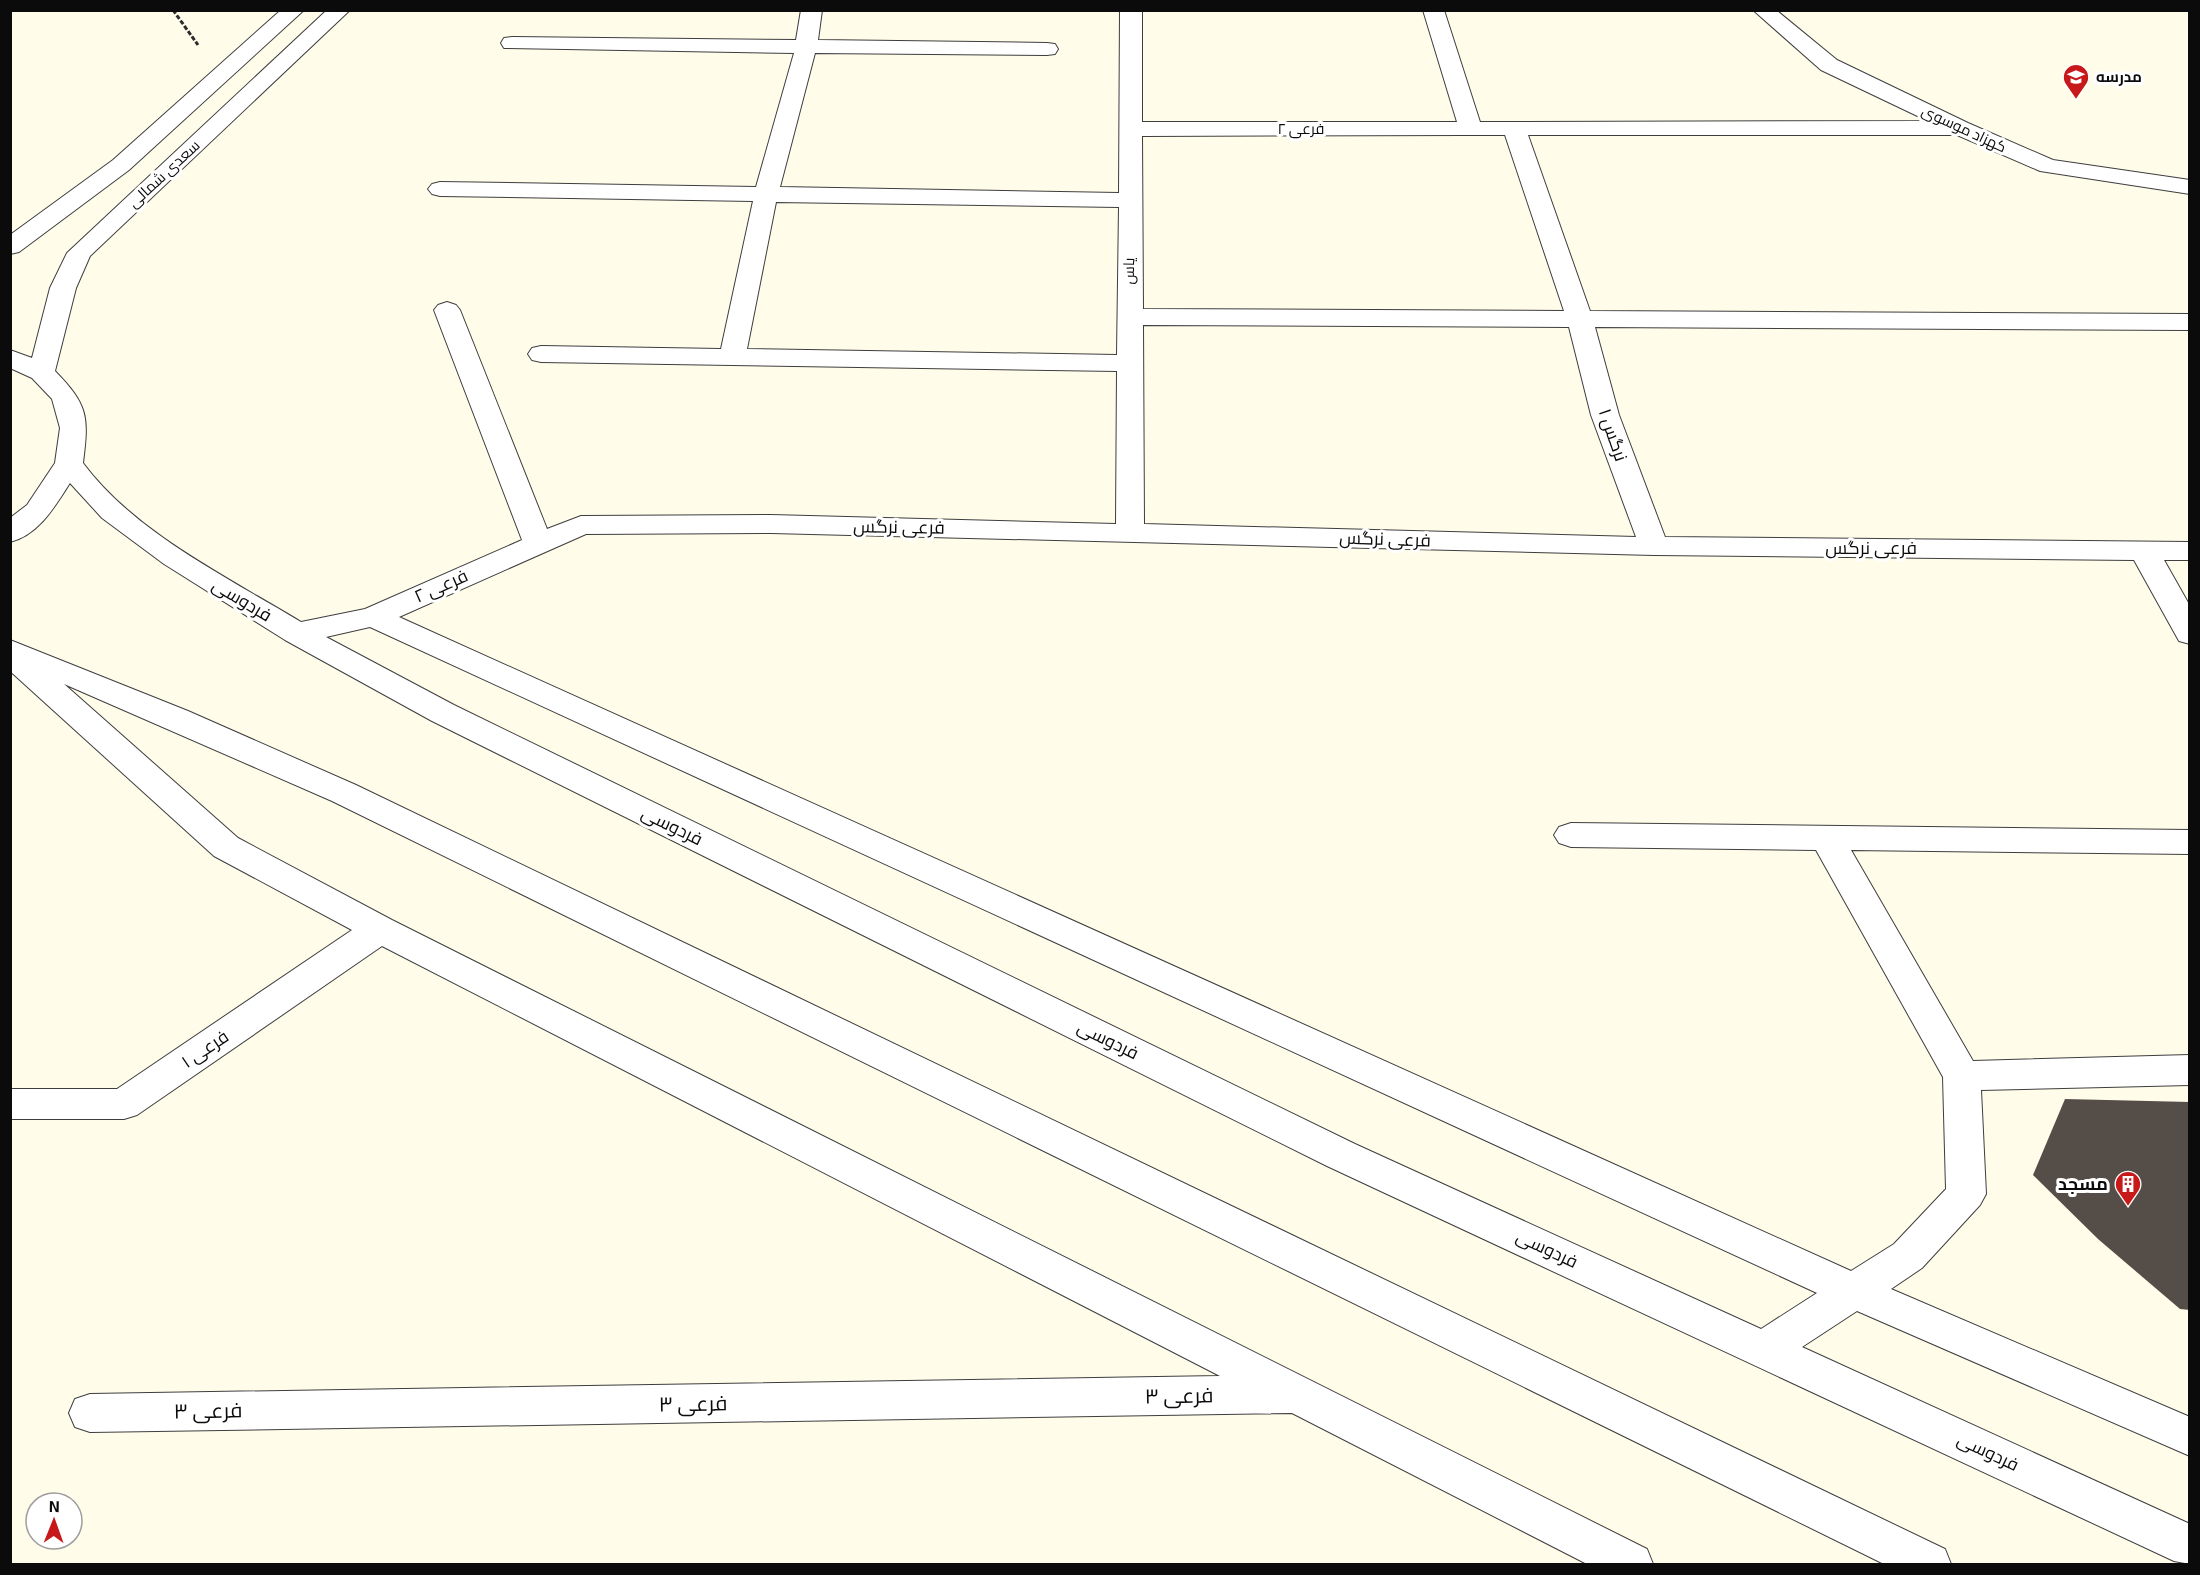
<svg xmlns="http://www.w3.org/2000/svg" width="2200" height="1575" font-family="Georgia,Cairo,serif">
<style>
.building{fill:#554d47}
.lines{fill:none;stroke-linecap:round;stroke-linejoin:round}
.minor-casing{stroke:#3e3e3e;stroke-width:2}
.path{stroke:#2d2d2d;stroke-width:3;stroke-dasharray:4.5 2;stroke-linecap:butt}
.minor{fill:#fff;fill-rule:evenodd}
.labels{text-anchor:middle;stroke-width:6;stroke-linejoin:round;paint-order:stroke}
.far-poi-label{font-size:15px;font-weight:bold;fill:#0b0b0b;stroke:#fff;text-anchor:start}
.far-street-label{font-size:15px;fill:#0b0b0b;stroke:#fff}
.street-label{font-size:18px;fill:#0b0b0b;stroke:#fff}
.poi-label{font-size:18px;font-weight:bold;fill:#0b0b0b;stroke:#fff;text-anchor:end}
.near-street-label{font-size:21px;fill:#0b0b0b;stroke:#fff}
</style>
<rect width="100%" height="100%" fill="#fffcea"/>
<path class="building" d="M2065 1099 2190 1102V1310L2180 1309 2098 1239 2033 1175Z"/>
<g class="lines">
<g class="minor-casing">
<path id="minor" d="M281 10H304L129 170 19 252 10 254V235L113 160Z
M327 10H350L90 256 76 288 55 371C88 405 89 416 83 463 135 533 227 577 301 622L365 609 522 540 434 310 438 305 447 302 456 305 460 310 547 529 581 516 771 515 1116 524 1117 371 541 362 532 360 528 354 532 348 541 346 721 349 753 201 440 196 432 194 428 189 432 184 440 182 756 187 794 53 504 48 501 43 504 38 512 37 796 40 801 10H822L818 40 1047 43 1055 44 1058 49 1055 54 1047 55 815 53 780 187 1119 193 1120 10H1142V122H1457L1423 10H1444L1480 122 1928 121 1821 70 1753 10H1776L1837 60 1968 123 2053 160 2190 180V194L2040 171 1957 135H1528L1590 311 2190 314V330L1595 327 1619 415 1665 537 2190 542V560H2164L2190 606V644L2179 641 2134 560 1654 555 771 533 586 534 399 617 1851 1271 1894 1244 1946 1189 1943 1077 1816 850 1571 847 1559 843 1554 835 1559 827 1571 823 2190 830V854L1851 850 1973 1061 2190 1055V1085L1981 1090 1986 1194 1980 1205 1922 1268 1891 1289 2190 1417V1456L1857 1311 1802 1347 2190 1524V1564L2174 1561 1327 1166 432 721 285 640 164 564 102 518 70 483C55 506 39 535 10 542V518L27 505 55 463 60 428 52 399 32 378 10 368V350L32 358 50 288 67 253ZM1465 135H1505L1564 311 1143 309 1142 136ZM776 202 1119 207 1117 355 747 349ZM1143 325 1569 327 1591 415 1636 537 1144 524ZM370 627 1817 1293 1761 1329 1355 1144 454 705 326 637Z
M10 640 188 711 356 785 1945 1549 1951 1564H1884L332 801 64 684 238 838 392 920 1647 1549 1653 1564H1587L1292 1413 90 1432 75 1427 69 1413 75 1399 90 1394 1220 1376 382 946 137 1115 124 1119H10V1089H117L352 930 214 856 10 671Z"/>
</g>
<path class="path" d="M173 10 198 45"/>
<use href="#minor" class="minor"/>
</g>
<defs>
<g id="school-pin" transform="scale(1.35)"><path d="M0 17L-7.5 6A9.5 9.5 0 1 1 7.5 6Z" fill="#c7181a" stroke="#fff"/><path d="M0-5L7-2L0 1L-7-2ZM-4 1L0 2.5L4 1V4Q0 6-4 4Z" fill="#fff"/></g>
<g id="building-pin" transform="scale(1.35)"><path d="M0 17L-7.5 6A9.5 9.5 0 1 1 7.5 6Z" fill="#c7181a" stroke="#fff"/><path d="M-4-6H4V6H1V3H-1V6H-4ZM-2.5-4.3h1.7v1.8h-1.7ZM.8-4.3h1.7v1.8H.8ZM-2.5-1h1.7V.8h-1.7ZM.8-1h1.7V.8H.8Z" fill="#fff"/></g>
</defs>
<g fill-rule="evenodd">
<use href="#school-pin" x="2076" y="77"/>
<use href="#building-pin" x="2128" y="1184"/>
</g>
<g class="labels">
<g class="far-poi-label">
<text x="2096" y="82">مدرسه</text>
</g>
<g class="far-street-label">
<text x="1301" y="134">فرعی ۲</text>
<text transform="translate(1964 129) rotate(25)" y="5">کهزاد موسوی</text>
<text transform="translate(164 174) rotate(-43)" y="5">سعدی شمالی</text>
<text transform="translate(1129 271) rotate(-89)" y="5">یاس</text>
</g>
<g class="street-label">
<text transform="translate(1613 435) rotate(71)" y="6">نرگس ۱</text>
<text transform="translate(899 527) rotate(1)" y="6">فرعی نرگس</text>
<text transform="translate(1385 539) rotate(2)" y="6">فرعی نرگس</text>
<text x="1871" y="554">فرعی نرگس</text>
<text transform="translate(441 586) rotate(-24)" y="6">فرعی ۲</text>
<text transform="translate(242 600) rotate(31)" y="6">فردوسی</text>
<text transform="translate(672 826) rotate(26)" y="6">فردوسی</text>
<text transform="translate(1108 1040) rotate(26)" y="6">فردوسی</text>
<text transform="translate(205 1049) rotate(-34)" y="6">فرعی ۱</text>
<text transform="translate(1547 1249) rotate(25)" y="6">فردوسی</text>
<text transform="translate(1988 1452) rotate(25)" y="6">فردوسی</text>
</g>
<g class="poi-label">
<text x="2108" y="1190">مسجد</text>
</g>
<g class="near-street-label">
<text transform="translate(1179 1396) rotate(-1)" y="7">فرعی ۳</text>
<text transform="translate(693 1404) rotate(-1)" y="7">فرعی ۳</text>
<text transform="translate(208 1411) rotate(-1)" y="7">فرعی ۳</text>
</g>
</g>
<rect width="2200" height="1575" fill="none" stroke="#0b0b0b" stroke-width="24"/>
<g transform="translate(54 1521) rotate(1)"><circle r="28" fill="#ffffff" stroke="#9d9d9d" stroke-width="1.5"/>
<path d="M0-4.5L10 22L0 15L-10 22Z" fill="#c7181a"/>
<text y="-9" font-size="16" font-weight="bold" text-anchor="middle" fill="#0b0b0b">N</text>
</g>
</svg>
